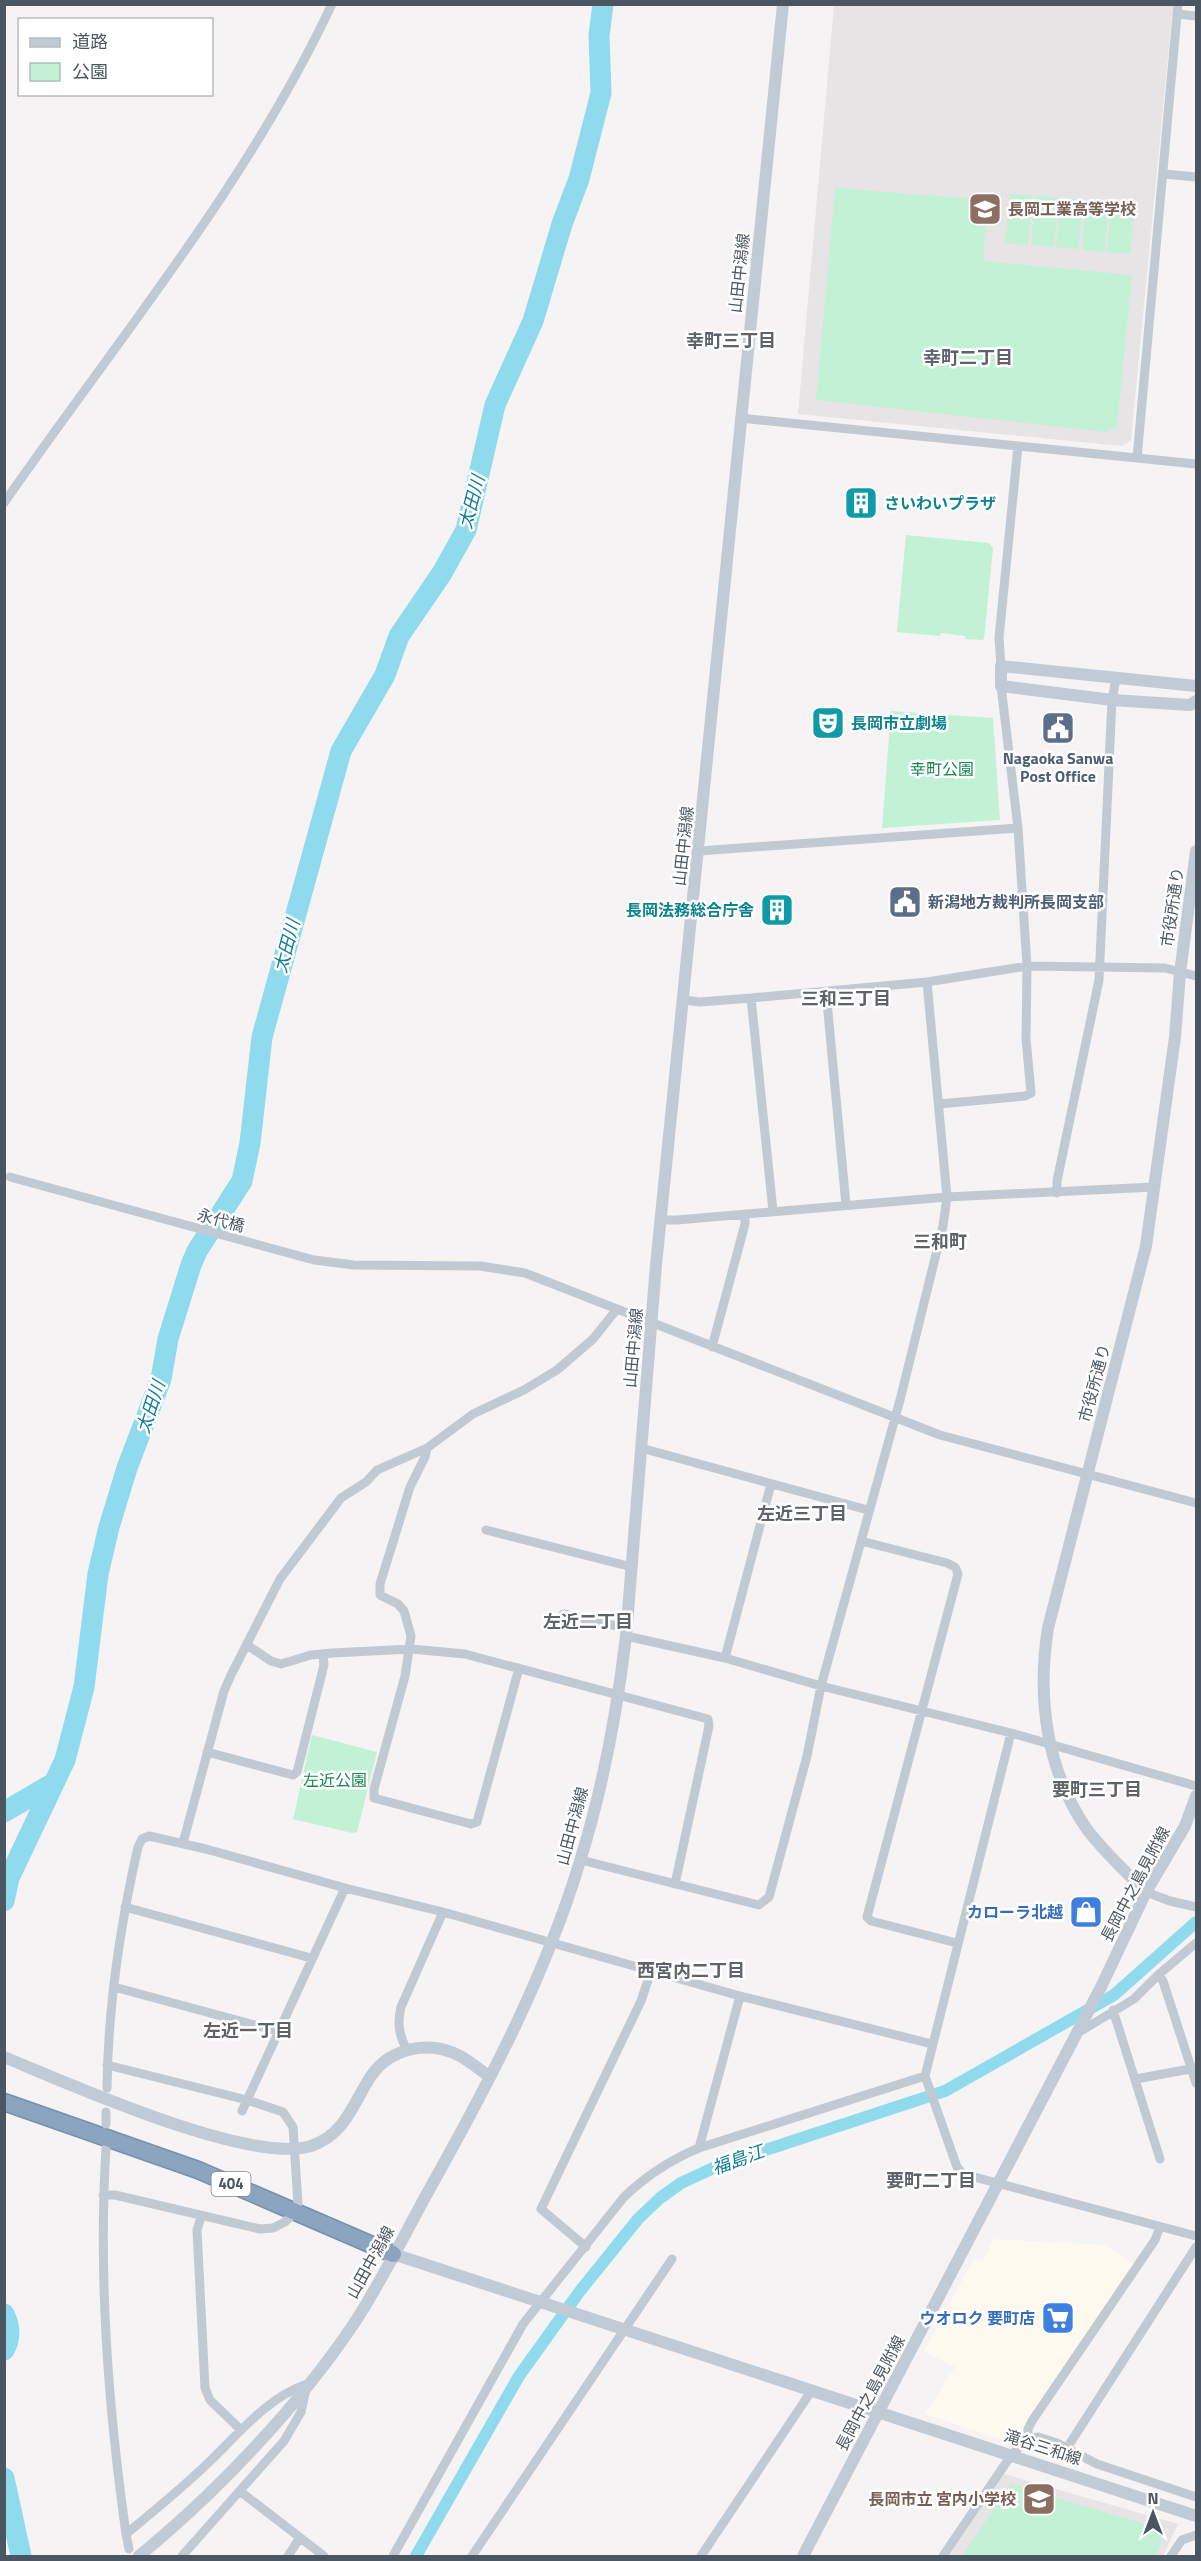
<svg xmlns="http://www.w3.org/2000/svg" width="1201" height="2561" font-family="'Titillium Web','Noto Sans JP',sans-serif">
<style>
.commercial{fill:#fdf9ef}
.education{fill:#e6e4e5}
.green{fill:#c3f1d5}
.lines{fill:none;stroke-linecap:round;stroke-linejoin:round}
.canal{stroke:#90daee;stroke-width:12}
.river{stroke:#90daee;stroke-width:21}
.highway-casing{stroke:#7690ad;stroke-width:19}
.street{stroke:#c1cad2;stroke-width:9}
.secondary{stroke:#c1cbd6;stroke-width:12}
.highway{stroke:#8ba5c1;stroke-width:16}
.labels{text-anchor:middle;stroke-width:5;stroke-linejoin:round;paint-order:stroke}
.shield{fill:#fff;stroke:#808990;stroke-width:1.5}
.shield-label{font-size:15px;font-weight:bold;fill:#4a5661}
.education-label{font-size:16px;font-weight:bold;fill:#785e54;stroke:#fff;text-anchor:start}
.street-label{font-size:16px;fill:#4a5661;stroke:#fff}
.culture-label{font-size:16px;font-weight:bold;fill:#0d838f;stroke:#fff;text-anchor:start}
.service-label{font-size:16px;font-weight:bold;fill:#4e5e75;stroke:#fff}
.park-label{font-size:16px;fill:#17864f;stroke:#fff}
.shop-label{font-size:16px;font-weight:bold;fill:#366cbe;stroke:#fff;text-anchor:end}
.neighbourhood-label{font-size:18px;font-weight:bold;fill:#5f6368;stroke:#fff}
.water-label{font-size:18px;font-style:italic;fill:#0c7c9b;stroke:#fff}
</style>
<rect width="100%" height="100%" fill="#f5f3f3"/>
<path class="commercial" d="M994 2239 1105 2245 1134 2264 1019 2435 1010 2439H999L925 2414 955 2367 924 2351 974 2258 982 2262Z"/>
<path class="education" d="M834 5H1173L1131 440 1122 446 798 414Z
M1004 2474 1178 2524 1163 2556H949Z"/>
<path class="green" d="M835 188 988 200 983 261 1132 275 1117 426 1107 432 816 400Z
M1010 194 1033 196 1028 245 1005 243Z
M1035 196 1058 198 1054 247 1031 245Z
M1061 198 1083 200 1079 249 1056 247Z
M1086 201 1109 203 1105 252 1082 250Z
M1111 203 1134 205 1130 254 1107 252Z
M906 535 989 543 993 548 984 639 981 640 965 639V636L941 633 940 636 897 632Z
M891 711 993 718 1000 820 882 828Z
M312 1735 377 1752 357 1832 352 1833 293 1819Z
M1011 2484 1164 2530 1157 2554 1156 2556H962Z"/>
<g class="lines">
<path class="canal" d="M416 2556 519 2376 580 2291 638 2219 660 2198 681 2183 720 2165 945 2091 1114 1995 1196 1922"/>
<path class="river" d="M4 1812 52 1784
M4 1901 9 1878 65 1760 84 1687 98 1574 109 1527 127 1468 161 1379 168 1339 191 1265 197 1251 242 1181 250 1143 262 1037 341 751 385 675 399 636 442 573 466 530 495 405 533 321 562 224 579 179 601 93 599 36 603 4
M4 2314C10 2326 11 2339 4 2350
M4 2478 21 2556"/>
<g class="highway-casing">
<path id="highway" d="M4 2102 198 2170 393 2254"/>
</g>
<path class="street" d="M1177 14 1196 16
M1164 174 1196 177
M740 418 1196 464
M1137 458 1178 4
M4 503C117 340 247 185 332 4
M1001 666 999 638 1018 446
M699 851 1018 828
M826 991 846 1205
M751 998 773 1211
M684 1000 700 1002 751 998 927 982 1027 966 1165 968 1196 976
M939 1104 1025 1096 1031 1093 1026 1039 1027 966 1018 828 1001 686
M10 1177 314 1260 354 1265 480 1266 525 1273 940 1435 1196 1503
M1057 1193V1181L1099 980 1112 700 1116 679
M661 1220H677L947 1197 1154 1187
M712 1347 745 1224V1214
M427 1448 425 1457 410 1487 380 1584V1595L398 1604 404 1611 411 1636 405 1676 374 1789V1798L471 1824 477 1822 519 1668
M641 1448 868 1510
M486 1530 632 1567
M861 1541 947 1563 955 1567 958 1574 867 1917 871 1921 957 1943
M563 1614 626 1628
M626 1636 725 1658 821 1686 1011 1733 1196 1786
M247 1645 271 1661 281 1664 311 1655 333 1653 411 1649 465 1654 708 1719 709 1726 675 1884
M725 1658 771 1484
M1011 1733 925 2076 957 2167 963 2174 1196 2236
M207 1752 293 1775 297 1772 324 1665 323 1654
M183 1843 224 1691 231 1675 280 1579 341 1498 366 1482 377 1470 427 1448 473 1414 524 1390 557 1370 593 1339 617 1309
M581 1860 759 1905 769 1897 807 1756 821 1686 900 1400 943 1226 947 1197 927 982
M1146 1892 1170 1901 1196 1907
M125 1907 311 1958
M1158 1975 1163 1981 1196 2083
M114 1987 277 2031
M1113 2010 1160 2159
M1076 2034 1134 1999 1158 1975 1196 1943
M407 2050C399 2035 397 2024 401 2007L443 1912
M1136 2079 1195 2068
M107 2088C108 2007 120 1926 138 1847L142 1839 149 1836 206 1849 345 1888 443 1912 740 1996 932 2044
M242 2111 345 1888
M106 2124V2112
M106 2148C98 2277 108 2407 126 2534
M699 2148 740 1996
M103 2195H115L260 2229 273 2228 285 2222 296 2211 298 2204 293 2127 283 2112 247 2100 107 2065
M201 2217 197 2230 205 2388 210 2400 241 2430
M586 2247 541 2209 641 2001 651 1971
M1028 2439V2429L1032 2421 1155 2240 1160 2227
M1067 2448 1196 2247
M241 2492 324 2556
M129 2549 126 2534C154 2511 181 2489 207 2464 238 2435 266 2398 307 2384L301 2412 284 2441 182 2556
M288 2556 299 2539
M393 2556 523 2324 624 2197C647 2175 670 2160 699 2148L925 2076
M472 2556 672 2259
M701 2556 812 2390
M943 2556 1012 2454 1028 2439 1038 2437 1057 2443 1097 2464 1196 2497
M1171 2556 1182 2540 1196 2535"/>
<path class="secondary" d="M1196 686 1001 666V686L1112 700 1190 705 1196 701
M1146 1892C1126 1872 1103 1851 1086 1828 1046 1769 1037 1697 1048 1628L1146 1246 1175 1037 1180 973 1196 851
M4 2057C67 2083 249 2165 311 2146 346 2134 353 2103 371 2076 391 2047 430 2040 460 2056 471 2062 480 2070 490 2077
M393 2254 1196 2516
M139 2556C216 2493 297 2408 353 2325 383 2280 407 2229 434 2181 491 2079 546 1974 580 1861 603 1788 617 1712 626 1636L656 1265 783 4
M803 2556 1101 1987 1146 1892 1185 1826 1196 1796"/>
<use href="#highway" class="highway"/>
</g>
<defs>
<g id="school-square" transform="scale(1.725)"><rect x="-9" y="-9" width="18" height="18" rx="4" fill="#8d6e63" stroke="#fff"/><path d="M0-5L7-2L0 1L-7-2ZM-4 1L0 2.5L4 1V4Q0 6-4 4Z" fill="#fff"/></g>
<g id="building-square" transform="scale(1.725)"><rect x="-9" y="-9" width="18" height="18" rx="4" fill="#0f9aa8" stroke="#fff"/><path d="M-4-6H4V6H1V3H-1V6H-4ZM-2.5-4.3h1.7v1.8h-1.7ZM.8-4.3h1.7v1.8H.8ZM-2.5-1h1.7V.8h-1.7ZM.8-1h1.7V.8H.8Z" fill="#fff"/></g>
<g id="theatre-square" transform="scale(1.725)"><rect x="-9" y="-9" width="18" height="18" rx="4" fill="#0f9aa8" stroke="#fff"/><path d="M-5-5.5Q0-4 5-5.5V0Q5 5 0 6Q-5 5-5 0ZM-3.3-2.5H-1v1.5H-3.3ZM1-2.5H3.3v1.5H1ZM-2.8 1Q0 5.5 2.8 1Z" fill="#fff"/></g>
<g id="civic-square" transform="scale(1.725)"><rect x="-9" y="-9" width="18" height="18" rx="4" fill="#5c6f8a" stroke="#fff"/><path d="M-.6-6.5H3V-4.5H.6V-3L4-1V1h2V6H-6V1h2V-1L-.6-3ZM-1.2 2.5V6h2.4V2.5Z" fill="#fff"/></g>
<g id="shop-square" transform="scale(1.725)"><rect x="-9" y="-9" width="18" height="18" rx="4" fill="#3f7fe0" stroke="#fff"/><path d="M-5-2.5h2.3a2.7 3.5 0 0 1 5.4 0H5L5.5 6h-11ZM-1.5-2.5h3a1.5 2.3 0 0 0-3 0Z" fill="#fff"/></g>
<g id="supermarket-square" transform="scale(1.725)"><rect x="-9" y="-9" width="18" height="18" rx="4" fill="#3f7fe0" stroke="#fff"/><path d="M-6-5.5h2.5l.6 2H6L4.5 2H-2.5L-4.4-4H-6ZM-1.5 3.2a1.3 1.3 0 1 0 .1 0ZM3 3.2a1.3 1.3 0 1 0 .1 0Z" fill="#fff"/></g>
</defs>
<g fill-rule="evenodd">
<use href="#school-square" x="985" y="209"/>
<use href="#building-square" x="861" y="503"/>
<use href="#theatre-square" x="828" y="723"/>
<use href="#civic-square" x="1058" y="728"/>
<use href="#civic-square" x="905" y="902"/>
<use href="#building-square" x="777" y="910"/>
<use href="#shop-square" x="1086" y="1912"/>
<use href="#supermarket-square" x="1058" y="2318"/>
<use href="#school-square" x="1039" y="2499"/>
</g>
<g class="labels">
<rect class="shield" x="211.5" y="2172" width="39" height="24" rx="4.5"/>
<g class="shield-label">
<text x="231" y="2189">404</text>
</g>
<g class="education-label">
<text x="1008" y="215">長岡工業高等学校</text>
<text x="1016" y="2505" text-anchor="end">長岡市立 宮内小学校</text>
</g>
<g class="street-label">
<text transform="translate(739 273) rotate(-84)" y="6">山田中潟線</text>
<text transform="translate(683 846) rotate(-84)" y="6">山田中潟線</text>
<text transform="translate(1172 907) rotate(-82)" y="6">市役所通り</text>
<text transform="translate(221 1220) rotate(15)" y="6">永代橋</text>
<text transform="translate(633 1348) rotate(-85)" y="6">山田中潟線</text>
<text transform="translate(1094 1383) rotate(-75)" y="6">市役所通り</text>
<text transform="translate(572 1826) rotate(-75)" y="6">山田中潟線</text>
<text transform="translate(1135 1884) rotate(-62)" y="6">長岡中之島見附線</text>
<text transform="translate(370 2262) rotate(-61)" y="6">山田中潟線</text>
<text transform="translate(870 2393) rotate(-62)" y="6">長岡中之島見附線</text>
<text transform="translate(1043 2447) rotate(18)" y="6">滝谷三和線</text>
</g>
<g class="culture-label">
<text x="884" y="509">さいわいプラザ</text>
<text x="851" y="729">長岡市立劇場</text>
<text x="754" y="916" text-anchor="end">長岡法務総合庁舎</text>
</g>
<g class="service-label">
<text x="1058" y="764">Nagaoka Sanwa<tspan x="1058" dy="18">Post Office</tspan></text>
<text x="928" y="908" text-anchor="start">新潟地方裁判所長岡支部</text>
</g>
<g class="park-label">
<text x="942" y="775">幸町公園</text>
<text x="335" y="1786">左近公園</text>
</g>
<g class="shop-label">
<text x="1063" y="1918">カローラ北越</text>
<text x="1035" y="2324">ウオロク 要町店</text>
</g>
<g class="neighbourhood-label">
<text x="731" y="347">幸町三丁目</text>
<text x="968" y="364">幸町二丁目</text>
<text x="846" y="1005">三和三丁目</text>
<text x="940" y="1248">三和町</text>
<text x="802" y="1520">左近三丁目</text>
<text x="588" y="1628">左近二丁目</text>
<text x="1097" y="1796">要町三丁目</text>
<text x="691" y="1977">西宮内二丁目</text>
<text x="248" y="2037">左近一丁目</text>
<text x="931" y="2187">要町二丁目</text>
</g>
<g class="water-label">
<text transform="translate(472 502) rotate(-75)" y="6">太田川</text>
<text transform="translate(287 946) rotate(-75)" y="6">太田川</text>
<text transform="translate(151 1407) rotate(-72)" y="6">太田川</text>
<text transform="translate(738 2160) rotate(-20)" y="6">福島江</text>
</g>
</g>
<rect width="1201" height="2561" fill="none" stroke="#4a5661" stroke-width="12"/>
<rect x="18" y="18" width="195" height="78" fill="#ffffff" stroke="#b7bbc0" stroke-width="1.5"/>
<rect x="30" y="38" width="30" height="9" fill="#c1cbd6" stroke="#b7bbc0" stroke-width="1.5"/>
<text x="72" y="48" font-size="18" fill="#4a5661">道路</text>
<rect x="30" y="63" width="30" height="18" fill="#c3f1d5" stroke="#b7bbc0" stroke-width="1.5"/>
<text x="72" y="78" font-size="18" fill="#4a5661">公園</text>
<g transform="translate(1153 2513)" stroke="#ffffff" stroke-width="4.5" paint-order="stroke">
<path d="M0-4.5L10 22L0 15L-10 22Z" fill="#4a5661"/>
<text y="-9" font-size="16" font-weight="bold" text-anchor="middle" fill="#4a5661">N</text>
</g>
</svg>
